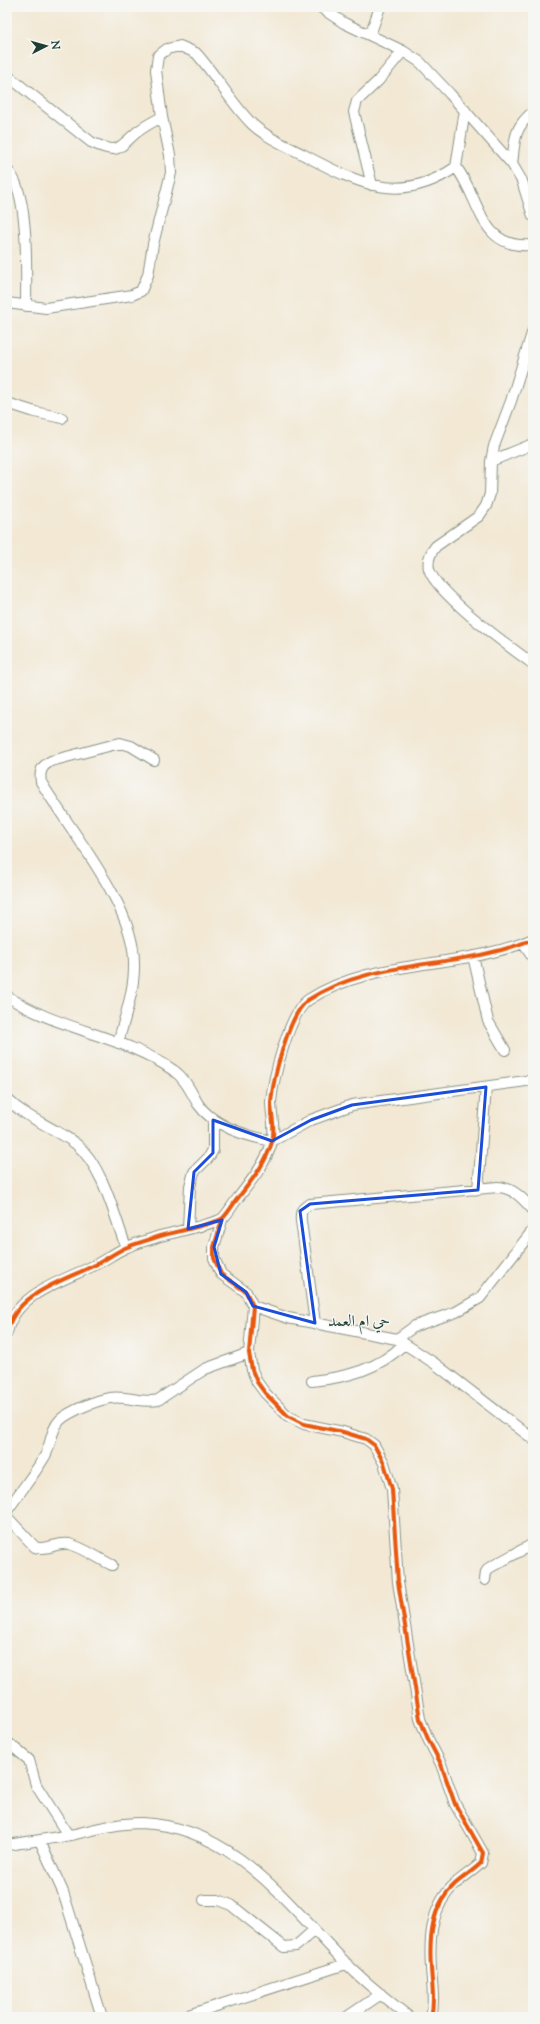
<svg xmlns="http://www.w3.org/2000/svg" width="540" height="2024" font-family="'Sorts Mill Goudy',Amiri,serif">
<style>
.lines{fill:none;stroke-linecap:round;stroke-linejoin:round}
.minor-casing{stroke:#889284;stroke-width:12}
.minor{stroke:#fff;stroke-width:10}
.cycleway-casing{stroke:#f6f6f2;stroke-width:6}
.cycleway{stroke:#e8590c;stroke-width:4}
.marked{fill:none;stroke:#1d4ed8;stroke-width:3;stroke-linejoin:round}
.labels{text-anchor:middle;stroke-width:3;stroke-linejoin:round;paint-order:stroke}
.neighbourhood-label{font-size:16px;fill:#1f3d34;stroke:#f6f6f2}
</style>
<rect width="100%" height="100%" fill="#f6f6f2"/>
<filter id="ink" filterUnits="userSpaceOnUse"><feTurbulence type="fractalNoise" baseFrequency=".025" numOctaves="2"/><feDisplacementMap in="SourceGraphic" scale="8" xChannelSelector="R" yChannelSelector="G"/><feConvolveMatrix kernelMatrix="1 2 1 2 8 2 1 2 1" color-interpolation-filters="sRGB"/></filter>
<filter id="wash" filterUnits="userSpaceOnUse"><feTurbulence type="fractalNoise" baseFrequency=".012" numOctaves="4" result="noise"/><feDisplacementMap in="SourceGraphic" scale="16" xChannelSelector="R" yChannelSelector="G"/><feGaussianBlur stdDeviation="0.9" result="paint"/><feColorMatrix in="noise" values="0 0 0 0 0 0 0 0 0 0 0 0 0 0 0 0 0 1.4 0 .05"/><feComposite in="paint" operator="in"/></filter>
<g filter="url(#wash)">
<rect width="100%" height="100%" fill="#f2e8d4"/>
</g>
<g filter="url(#ink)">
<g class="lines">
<g class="minor-casing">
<path id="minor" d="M320 7 344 23 403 51 420 62 450 94 512 164 522 181 533 216
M370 35 380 7
M8 76 91 142C119 155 117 149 137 132 145 126 154 121 162 117L156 70 158 56 167 49 180 46 196 53C216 75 231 103 252 124 267 138 287 146 304 155 358 183 400 206 456 167L465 110
M512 164C515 141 513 128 533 112
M456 167C482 201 479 250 533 245
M7 170C30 190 26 275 26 306
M372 185 354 112 357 101 378 81 403 51
M7 303 46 308 132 295 141 291 148 275 153 244 171 173 170 155 162 117
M533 330 511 401 494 446 491 461 490 494 486 506 479 516 436 546C430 553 427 560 429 569 436 594 510 647 533 664
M7 403 35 412 62 418
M491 461 533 444
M523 943 533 958
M473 956 488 1021 505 1050
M7 996C57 1030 123 1035 173 1070 185 1078 191 1092 198 1104 214 1127 246 1136 272 1141L311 1120 352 1105 533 1080
M118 1043C125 1016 135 989 134 962 134 905 70 831 41 782 39 771 42 766 51 761L120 743 131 746 154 760
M7 1099C27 1119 54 1127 76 1144 103 1166 114 1215 126 1247
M478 1190 486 1087
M222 1220 214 1247V1258L221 1274 246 1292 253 1306 249 1353 252 1370 257 1382 265 1393 288 1416 304 1424 343 1432 366 1439 374 1445 384 1463 392 1489 398 1582 420 1719 428 1739 441 1764 455 1804 483 1853 481 1863C473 1871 464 1876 455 1884 431 1906 429 1938 431 1968 432 1985 435 2001 431 2017
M188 1229 190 1186 194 1172 209 1157 213 1150V1120
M253 1306 288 1318 397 1339 434 1363 533 1439
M315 1323 301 1221C300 1211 302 1208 310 1204L498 1187C514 1188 523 1199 533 1210
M7 1333C14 1294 63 1281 93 1266 104 1261 114 1253 125 1248 136 1243 149 1240 160 1236 171 1233 218 1223 223 1218 229 1212 233 1204 238 1198 252 1180 266 1163 272 1142 276 1128 271 1115 271 1102 273 1079 289 1013 308 1000 373 957 462 970 533 939
M397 1339 415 1326 456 1312 480 1298 533 1230
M312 1381C347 1377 378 1370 404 1344
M7 1511C19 1493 34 1475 45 1456 51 1445 51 1429 60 1420 70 1411 97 1400 110 1398 126 1395 143 1404 158 1400L205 1369 249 1353
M7 1517 35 1547C47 1551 57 1542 69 1544 83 1547 99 1559 112 1565
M485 1580 486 1572 489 1568 533 1544
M7 1742 29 1760 36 1785 68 1835
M40 1841 63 1892 102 2017
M7 1845C28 1842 49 1839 70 1835 93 1830 117 1823 141 1823 234 1826 288 1905 347 1964 366 1984 388 2000 409 2017
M204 1900H218L231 1905 284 1947 296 1946 314 1930
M182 2017 346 1964
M347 2017 381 1994"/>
</g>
<use href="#minor" class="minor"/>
<g class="cycleway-casing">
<path id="cycleway" d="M222 1220 214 1247V1258L221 1274 246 1292 253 1306 249 1353 252 1370 257 1382 265 1393 288 1416 304 1424 343 1432 366 1439 374 1445 384 1463 392 1489 398 1582 420 1719 428 1739 441 1764 455 1804 483 1853 481 1863C473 1871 464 1876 455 1884 431 1906 429 1938 431 1968 432 1985 435 2001 431 2017
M7 1333C14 1294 63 1281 93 1266 104 1261 114 1253 125 1248 136 1243 149 1240 160 1236 171 1233 218 1223 223 1218 229 1212 233 1204 238 1198 252 1180 266 1163 272 1142 276 1128 271 1115 271 1102 273 1079 289 1013 308 1000 373 957 462 970 533 939"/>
</g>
<use href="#cycleway" class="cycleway"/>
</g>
</g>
<path class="marked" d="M486 1087 478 1190 310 1204 300 1211 315 1323 253 1306 246 1292 221 1274 214 1247 222 1220 188 1229 194 1172 213 1153V1120L272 1141 311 1120 352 1105Z"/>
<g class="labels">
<g class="neighbourhood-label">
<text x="359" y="1326">حي ام العمد</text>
</g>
</g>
<rect width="540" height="2024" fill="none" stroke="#f6f6f2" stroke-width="24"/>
<g transform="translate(46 46) rotate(84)" stroke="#f6f6f2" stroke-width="3" paint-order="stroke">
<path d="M0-3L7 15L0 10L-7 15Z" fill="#1f3d34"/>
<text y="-6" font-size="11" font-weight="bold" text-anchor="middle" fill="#1f3d34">N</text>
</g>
</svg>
